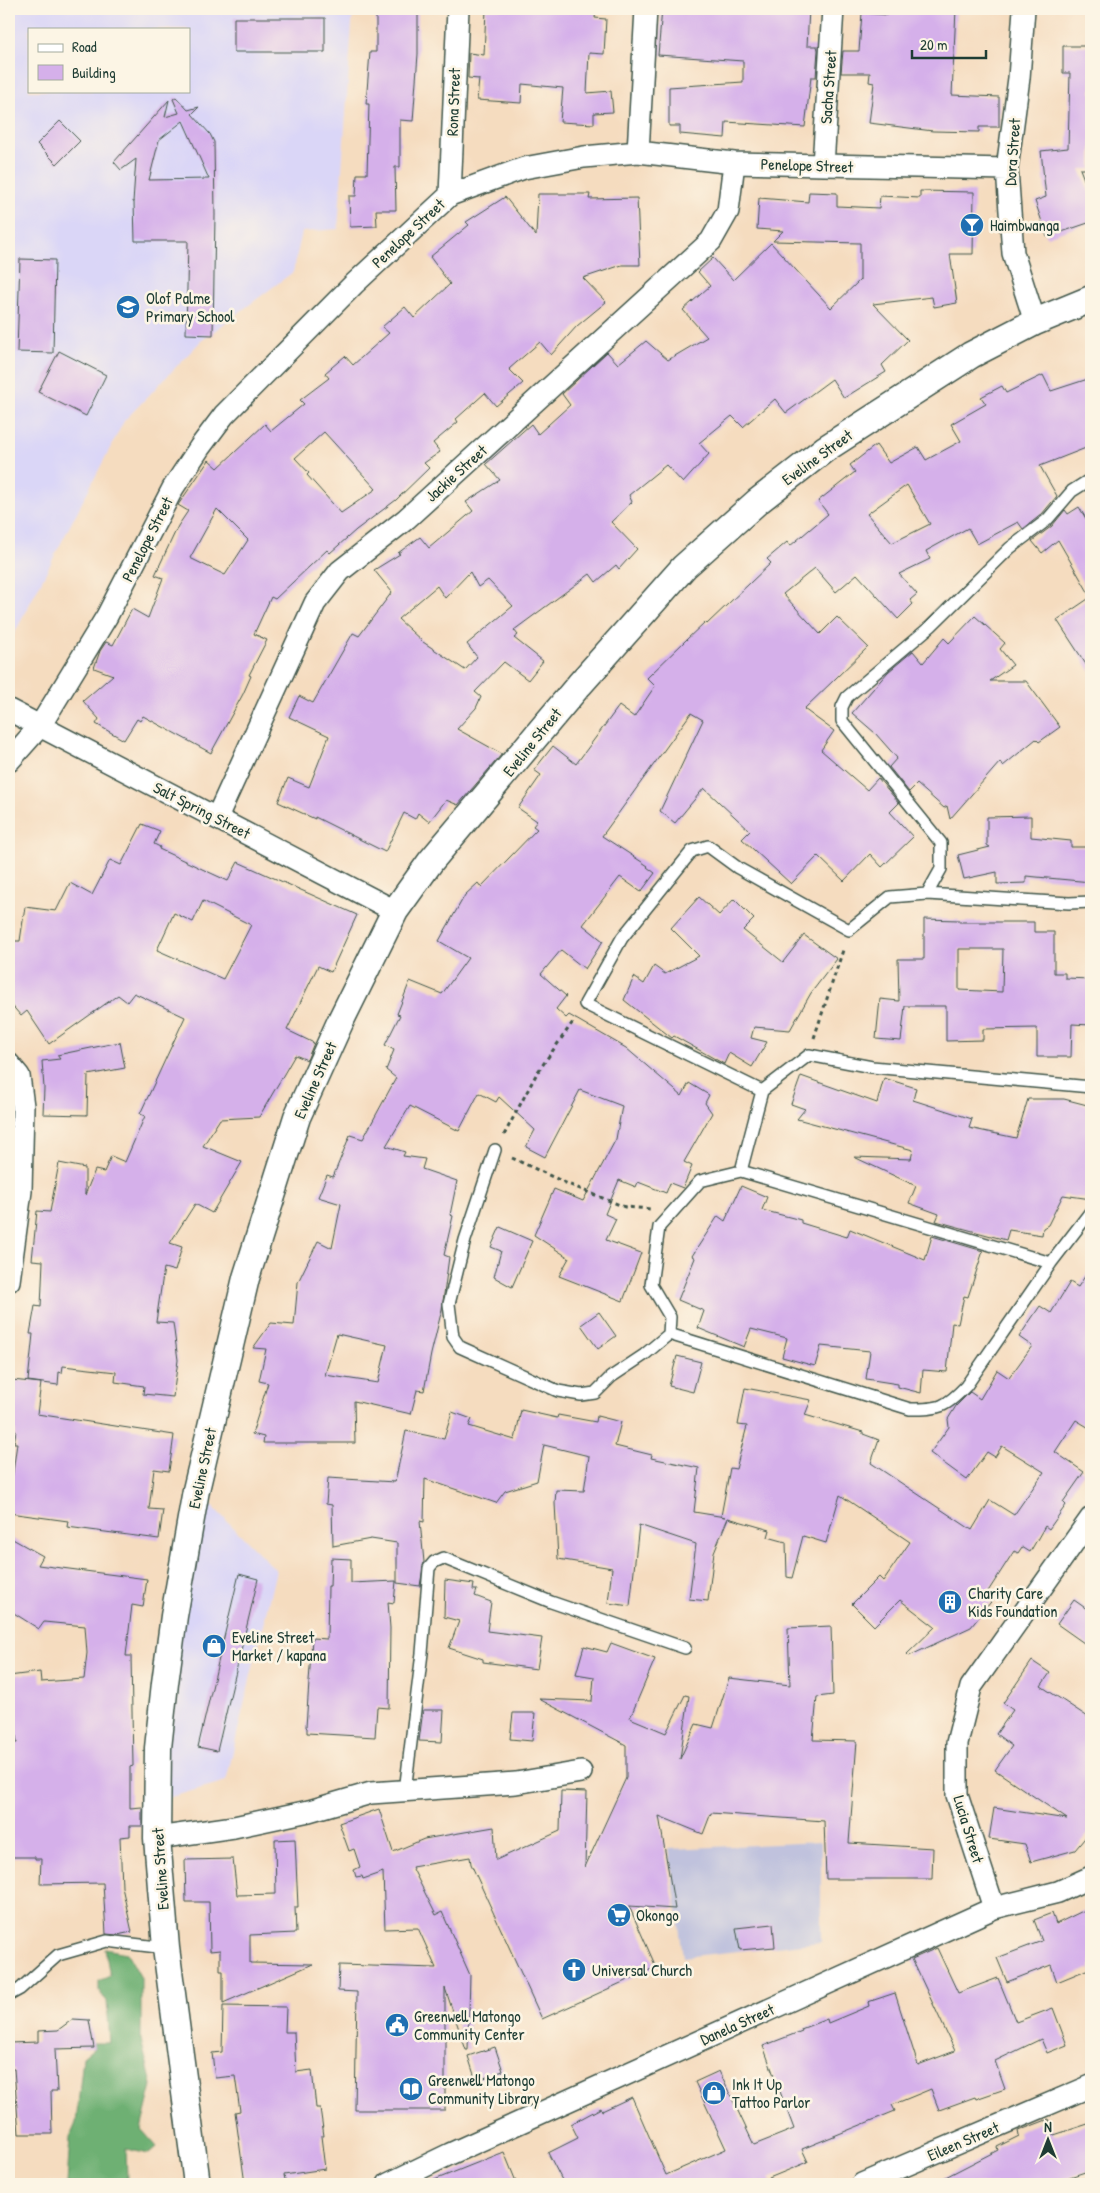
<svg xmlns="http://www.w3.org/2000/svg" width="1100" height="2193" font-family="'Patrick Hand',sans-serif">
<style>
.built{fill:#dad6f7;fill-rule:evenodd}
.industrial{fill:#c0c2dd}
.forest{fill:#6eb073;stroke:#467654}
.building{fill:#d5b0ea;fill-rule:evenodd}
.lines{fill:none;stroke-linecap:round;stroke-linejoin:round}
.service-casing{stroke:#3f5549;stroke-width:14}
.minor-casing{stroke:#3f5549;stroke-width:24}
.tertiary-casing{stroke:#3f5549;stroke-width:29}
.path{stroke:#3f5549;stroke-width:3;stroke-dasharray:4 4;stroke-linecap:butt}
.service{stroke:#fff;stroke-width:11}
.minor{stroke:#fff;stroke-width:21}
.tertiary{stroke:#fff;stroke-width:26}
.labels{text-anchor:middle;stroke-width:5;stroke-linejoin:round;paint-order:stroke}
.street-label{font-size:16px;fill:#1f3d34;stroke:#fcf5e5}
.poi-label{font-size:16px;fill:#1f3d34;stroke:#fcf5e5;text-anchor:start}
</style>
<rect width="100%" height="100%" fill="#fcf5e5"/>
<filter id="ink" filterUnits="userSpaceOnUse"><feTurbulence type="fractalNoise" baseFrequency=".02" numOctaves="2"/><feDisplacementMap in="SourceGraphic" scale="10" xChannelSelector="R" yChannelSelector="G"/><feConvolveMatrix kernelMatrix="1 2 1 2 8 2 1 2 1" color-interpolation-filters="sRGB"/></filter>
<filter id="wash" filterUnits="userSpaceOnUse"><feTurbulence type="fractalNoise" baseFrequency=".0096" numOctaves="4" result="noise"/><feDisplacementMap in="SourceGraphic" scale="20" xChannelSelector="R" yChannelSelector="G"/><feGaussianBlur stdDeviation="1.12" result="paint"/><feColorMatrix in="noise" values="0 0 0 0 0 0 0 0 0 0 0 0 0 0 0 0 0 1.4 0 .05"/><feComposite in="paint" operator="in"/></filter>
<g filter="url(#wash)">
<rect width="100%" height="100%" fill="#f5dcbf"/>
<path class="built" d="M9 9H353L338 229 302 232 293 272 201 341 124 421 9 644ZM29 29H189V91H29Z
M196 1490 276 1570 226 1781 157 1801Z"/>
<path class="industrial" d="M821 1842V1942L683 1957 669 1849Z"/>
<path class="forest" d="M105 1949 127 1953 141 1978V2040L152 2085 141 2129 157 2147 149 2154 126 2149 127 2178 130 2184H67L70 2137 76 2123 83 2057 94 2048 93 2043H110L107 2001 99 1992V1981L110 1976Z"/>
<g id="blocks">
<path class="building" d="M395 9H418V54L413 121 400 120V167H395L396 210H376L377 226 350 227 349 196H356L357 174H367L369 104H366L370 52H376V13H395Z
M486 9H596L595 18 606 19 604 54 589 53 587 93 611 91 613 112 594 113V124L560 122 563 88 522 84 521 103 477 100 479 79 468 78 469 53 484 55Z
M662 9H809L807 46H817L818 50 816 77H811L805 127 726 122 725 138 680 134V126H669V87L743 82V61L658 55Z
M886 9H956L952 95 999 97V127H979V132L933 131 869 123 874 83 869 82 870 73H841L843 51H859L862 13 888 15Z
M234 18H325V52H234Z
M1063 46H1091V169H1080L1091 197V222L1047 237 1035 201 1046 197 1041 151 1068 148 1070 73H1063Z
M176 97 188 110 199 107 192 114 210 134 214 142 215 215 213 335 186 334 188 241H135L134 202H133L136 159 121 170 114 162 169 100 165 117 179 113 173 99ZM183 121 209 179 149 180 159 140Z
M60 121 80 141 57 164 37 144Z
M920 191 974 192 973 254H950L957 303 934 307 932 297 873 304 908 340 882 365 886 372 844 398 832 379 786 413 775 399 743 427 732 416 699 443 709 454 683 483 666 465 629 495 632 502 611 522 637 549 619 569 616 565 596 582 590 574 514 630 518 635 514 638 543 661 528 680 504 662 475 692 481 697 476 708 457 729 502 754 458 805 446 800 429 822 418 813 415 819 404 813 385 852 315 817V819L278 802 288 778 309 787 329 736 289 717 299 696 313 703 353 633 359 636 392 592 374 570 400 554 398 553 420 537 429 548 473 511 466 502 500 480 486 464 531 424 538 434 570 405 562 394 607 352 618 364 646 341 668 360 707 337 683 310 710 286 698 272 713 258 733 280 771 243 831 308 860 280V243L773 241 783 231 757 229 759 198 808 202 809 192 837 193V206L879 208 880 196 920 198ZM470 572 478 587 488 580 513 606 467 644 477 657 465 670 423 642 398 619 437 586 445 598Z
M538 194H590L589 199 637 198 640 265H622L583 278 606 302 577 326 551 355 540 342 509 369 523 383 496 406 485 393 456 419 458 422 433 443 440 452 424 463 429 468 396 500 356 530 330 553 327 550 275 599 271 597 254 634 267 640 249 675 251 676 243 694 211 753 143 716 140 721 137 719 124 740 96 724 99 719 83 701 113 675 94 668 100 651 106 642 113 645 132 609 148 618 163 578 155 575 178 526 188 511 178 505 209 460 218 468 265 424 271 431 304 404 300 400 329 378 325 373 345 356 353 365 389 333 382 327 405 307 414 318 450 284 430 257 469 225 466 222 505 197 536 236ZM324 432 376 489 341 513 307 475 309 473 295 458ZM217 509 248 540 225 575 190 558Z
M20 259 55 260 53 353 17 352Z
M59 351 106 375 86 416 38 392Z
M1043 375 1051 391 1091 378V446L1040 466 1057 496 1042 514 1023 529 1018 522 977 544 968 528 926 551 930 559 899 574 917 594 910 600 913 604 898 619 857 574 836 592 815 568 783 594 820 634 837 617 868 647 804 709 834 731 821 750 867 790 878 778 899 803 890 812 913 837 882 867 870 854 844 881 818 856 791 884 742 839 750 831 704 788 675 823 660 811 703 720 691 713 602 836 648 866 647 867 655 873 641 892 620 877 583 925 603 941 585 969 561 950 541 974 566 996 556 1009 566 1018 569 1015 626 1048 682 1096 689 1083 709 1095 705 1103 712 1113 684 1162 692 1166 683 1188 670 1183 666 1193 638 1182 636 1187 619 1180 605 1214 616 1219 606 1240 641 1253 623 1301 559 1276 569 1258 534 1235 554 1189 583 1201 616 1139 622 1106 580 1090 545 1157 526 1147 535 1130 499 1097 496 1102 479 1093 459 1131 410 1106 386 1146 405 1152 403 1156 425 1159 422 1169 457 1181 450 1215 453 1216 444 1255 449 1257 442 1309 431 1354 424 1391 417 1390 411 1414 354 1401 355 1443H263L264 1437 252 1434 268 1383 259 1381 266 1349 253 1348 271 1323 294 1325 298 1282 318 1241 332 1248 341 1204 318 1197 327 1175 333 1177 350 1135 363 1139 396 1078 386 1070 394 1050 385 1045 400 1015 397 1014 410 981 442 994 468 958 439 941 465 895 478 883 481 887 537 829 533 826 537 821 518 808 541 775 534 770 553 746 576 764 619 706 634 717 655 686 647 678 686 640 705 622 707 624 771 563 767 559 787 542 790 546 828 514 818 501 855 472 850 465 876 445 889 463 918 447 926 460 961 441 951 424 986 404 981 397 1002 386 1006 393ZM907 485 930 524 892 543 867 514ZM337 1334 387 1345 378 1383 325 1375Z
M1079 507 1091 527V672L1057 620 1091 597 1058 540 1042 553 1032 541 1052 526 1065 510 1068 514Z
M975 616 1005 643 1000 649 1013 665 990 681H1026L1060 727 1039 742 1036 739 1003 766 1000 762 950 819 947 806 944 808 917 784 909 792 889 767 897 758 875 733 852 713 888 672 913 651 923 663 944 638 949 643Z
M1031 816V837L1071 841V847H1091V882L1026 876V883L997 884V872L964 879 958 855 990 847 987 845V817Z
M142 824 160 831 154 844 160 847 159 849 228 881 238 862 357 915 331 972 318 966 287 1030 314 1043 307 1060 295 1055 259 1117 220 1119 203 1146 242 1162 212 1213 195 1204 170 1243 182 1247 175 1271 164 1268 156 1322 173 1323 178 1360 173 1397 143 1394 144 1386 115 1382 116 1372 63 1366 62 1373 59 1372 58 1385 28 1381 33 1334H30L35 1306 41 1307 43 1261 32 1260 37 1211 50 1212 59 1163 85 1168V1195L95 1170 104 1172 111 1156 125 1162 145 1116 140 1114 185 1017 134 993 127 1002 118 995 49 1044 27 1011 21 1016 9 1002V941H20L25 907 56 911 70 883 92 895 110 860 121 865ZM203 901 251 925 223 979 157 950 174 913 193 922Z
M699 897 719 915 734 899 754 919 743 930 783 962 804 935 837 959 811 993 790 1030 754 1027 751 1038 767 1042 752 1067 729 1053 724 1064 674 1036 672 1038 624 1000 634 977 644 984 654 966 665 974 699 956 671 928Z
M924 919 959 920V922H1034V932H1054V973H1065V978L1091 979V1025L1072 1024 1071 1057H1037V1028L983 1029V1040L946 1041V1006H905L901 1041 876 1039 880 999 899 1001 898 959H924ZM959 949H1003L1002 992 959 990Z
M120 1042 125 1068 88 1075 87 1115 43 1114 44 1088 42 1061 60 1059 57 1055Z
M801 1076 877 1103 884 1078 916 1088 913 1100 972 1119 969 1128 1016 1138 1028 1099H1064L1091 1106V1199L1063 1195 1048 1225 1043 1228 1042 1235 1009 1230 1006 1240 936 1221 939 1214 909 1203 916 1186 854 1157 911 1159 913 1150 797 1119 805 1109 791 1104Z
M741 1186 767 1197 762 1210 801 1220V1223L847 1237 850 1229 925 1260 932 1236 983 1251 968 1297 964 1296 958 1324 952 1323 947 1372 923 1370 921 1393 898 1387V1384L866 1379 870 1351 821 1346 815 1366 782 1357 787 1338 751 1329 744 1347 698 1328 704 1311 678 1300 695 1258 692 1256 718 1216 725 1221Z
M500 1227 532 1241 512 1287 494 1277 501 1251 491 1247Z
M1091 1267V1429L1076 1420 1055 1452 1084 1472 1063 1502 1066 1505 1049 1529 1045 1526 1030 1552 1022 1547 1018 1553 1014 1551 987 1593 994 1598 971 1627 909 1656 907 1654 935 1627 900 1600 874 1626 852 1604 879 1577 883 1581 910 1542 840 1495 826 1543 803 1536 792 1578 787 1577 786 1542 768 1537 770 1530 728 1518 714 1552 708 1601 689 1599 696 1544 639 1525 630 1606 608 1603 612 1568 558 1559 555 1503 556 1490 584 1491 589 1456 544 1445 537 1481 505 1491 496 1503 425 1479 424 1522 420 1521 424 1562 420 1586 397 1583V1543L371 1539 333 1546 332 1505 326 1504 328 1478 395 1482 406 1431 444 1439 452 1412 472 1419 469 1426 515 1440 521 1410 557 1418 558 1415 596 1422 597 1416 621 1422 615 1446 652 1455 651 1458 699 1468 694 1512 725 1517 721 1516 730 1468 736 1469 747 1426 738 1425 745 1388 811 1400 805 1415 863 1432V1434L879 1440 871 1463 972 1530 990 1500 1014 1515 1044 1472 1002 1446 995 1457 987 1452 967 1480 930 1453 949 1427 948 1419 956 1406 970 1392 980 1399 997 1370 1009 1378 1032 1346 1019 1337 1040 1306 1051 1313 1070 1282 1078 1287Z
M599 1312 616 1336 598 1349 581 1325Z
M677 1356 701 1362 693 1392 669 1386Z
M12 1380 41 1383 37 1414 174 1435 169 1471 154 1469 149 1509 163 1510 159 1539 67 1527 68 1521 9 1513V1487H11L17 1443H14L16 1431 9 1430Z
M9 1537 43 1556 38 1565 147 1579 143 1607 132 1605 126 1656H131L133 1766 130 1767V1808L142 1807V1826H130V1836L120 1837 122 1887 132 1932 117 1935 106 1934 103 1883 40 1884 41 1859H35V1857H9V1743H17L9 1676 40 1672 41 1682 84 1679 87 1653 85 1626 44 1622 39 1629 9 1610Z
M331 1558 351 1559V1583L396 1581 394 1603 388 1602 390 1628 389 1708 377 1707 375 1737 307 1733V1728L306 1727 312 1638 327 1639 328 1586H330Z
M239 1574 258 1579 217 1751 198 1747Z
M445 1580 474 1584 473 1590H477L475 1596 491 1602 487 1631 542 1638 537 1669 483 1662V1659L449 1648 459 1621 444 1617Z
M1074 1600 1091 1612V1648L1057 1624Z
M831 1626 833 1695 817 1697 813 1740 857 1741 849 1843 933 1848 932 1879H826L824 1821 711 1813 703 1834 659 1816 675 1909 629 1906 656 1967 542 2019 471 1864 470 1857 412 1867 436 1915 442 1912 470 1975 468 2050H466L445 1988V2110H355L357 1992 338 1991 339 1965 436 1968 418 1928 385 1929 383 1872 363 1879 362 1876 356 1877 354 1870 360 1867 354 1849 349 1851 339 1823 379 1809 393 1852 424 1839 494 1827 496 1860 560 1831 561 1791 587 1792 585 1867 626 1778V1745L539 1699 592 1701 594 1677 576 1674 584 1646 607 1652 611 1643 655 1659 630 1718 666 1733 685 1695 689 1696 680 1759 696 1724 713 1728 729 1678 790 1685 788 1628Z
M1032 1661 1050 1673 1041 1686 1091 1719V1835L1089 1833 1075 1850 1031 1862 1025 1844 989 1839 994 1808 1067 1819 995 1770 1012 1746 996 1734 1013 1710 1003 1703Z
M423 1710H444L442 1742 419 1741Z
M513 1713H535L532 1741 510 1739Z
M295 1839 298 1907H295L296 1933 250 1935V1963L313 1964 223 2003V1971H220V1950L210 1951 209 1902H186L185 1860 233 1859 237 1895 276 1894 275 1840Z
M1091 1907V1968L1057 1982 1051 1965 1007 1982 997 1958 1042 1941 1034 1920 1052 1913 1056 1924Z
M773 1924 775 1947 740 1950 736 1928Z
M937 1948 958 1993 998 1978 1016 2022 1053 2008 1067 2045 1047 2053 1041 2039 995 2061 1005 2089 976 2099 975 2097 939 2110 931 2089 892 2105 895 2111 802 2149 808 2162 769 2178 772 2184H564L548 2153 578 2138 571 2124 601 2108 602 2111 632 2097 666 2175 726 2149 695 2082 719 2071 754 2145 794 2129 763 2046 802 2031 801 2029 827 2019 828 2023 869 2006 868 2002 895 1993 918 2065 955 2051 912 1959Z
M223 2006 286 2007 285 2032H294L296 2072 312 2070 316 2108H320L324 2136H321L325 2169 284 2175 286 2184H245L235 2112 240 2111 235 2076 215 2078 212 2053 222 2052Z
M73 2019 89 2020 94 2048 55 2049 57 2091H51L52 2134H19L14 2069H9V2043L38 2042V2031L58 2030Z
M495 2047 503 2071 476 2081 468 2056Z
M1049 2119 1054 2135 1091 2123V2170L1049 2184H932L998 2150 997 2147 1019 2136 1018 2131Z
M504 2152 517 2184H427V2183Z"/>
</g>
</g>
<g filter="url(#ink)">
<use href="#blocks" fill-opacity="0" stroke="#3f5549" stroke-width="1"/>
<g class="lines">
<g class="service-casing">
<path id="service" d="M927 894 941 869V843L842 721V707L847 697 931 626 1010 548 1047 520 1072 491 1091 479
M762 1091 585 1004 622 938 692 851 708 846 738 868 849 930 890 897 927 894 1069 903 1091 902
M495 1150 465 1240 449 1304 453 1337 460 1347 558 1391 581 1395 595 1393 611 1377 644 1355 669 1334 670 1317 651 1285 659 1227 700 1181 741 1171 762 1091 809 1055 872 1067 1091 1087
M741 1171 1051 1263
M669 1334 910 1409C940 1409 945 1408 966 1386L1051 1263 1091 1211
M405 1791 422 1653 429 1568 434 1562 443 1558 551 1602 685 1648
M9 1995 20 1989 58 1955 107 1941 166 1948"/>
</g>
<g class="minor-casing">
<path id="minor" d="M1024 9 1019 78 1007 169 1013 253 1035 322
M638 152 646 9
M823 165 833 9
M450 195 458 9
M9 710 395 911
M9 761 40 726 107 616 173 488 200 447 224 415 354 284 450 195 524 168 584 157 638 152 734 163 1007 169
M217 817 315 603 340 571 405 520 711 241 728 211 734 163
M9 1064 19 1076 23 1106 21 1191 9 1281
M157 1838 234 1827 309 1811 371 1793 516 1783 581 1772
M994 1908 957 1795V1743L971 1687 1091 1518
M388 2184 450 2154 994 1908 1058 1892 1091 1877
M862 2184 1091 2086"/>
</g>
<g class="tertiary-casing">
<path id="tertiary" d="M197 2184 166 1948 157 1838 158 1748 165 1683 174 1616 196 1490 246 1278 297 1117 342 1018 395 911 431 861 579 685 684 567 757 502 825 449 971 355 1035 322 1091 299"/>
</g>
<path class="path" d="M814 1038 844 947
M504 1135 537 1073 575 1019
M512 1158 568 1184 625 1207 651 1209"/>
<use href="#service" class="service"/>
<use href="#minor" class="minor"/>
<use href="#tertiary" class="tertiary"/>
</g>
</g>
<defs>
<g id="bar-disc" transform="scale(1.25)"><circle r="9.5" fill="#1f6fb2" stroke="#fcf5e5"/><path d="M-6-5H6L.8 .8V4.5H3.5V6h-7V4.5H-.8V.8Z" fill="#fff"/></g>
<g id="school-disc" transform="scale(1.25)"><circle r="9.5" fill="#1f6fb2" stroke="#fcf5e5"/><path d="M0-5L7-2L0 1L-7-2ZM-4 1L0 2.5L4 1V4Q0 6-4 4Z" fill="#fff"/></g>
<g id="building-disc" transform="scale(1.25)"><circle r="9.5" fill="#1f6fb2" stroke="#fcf5e5"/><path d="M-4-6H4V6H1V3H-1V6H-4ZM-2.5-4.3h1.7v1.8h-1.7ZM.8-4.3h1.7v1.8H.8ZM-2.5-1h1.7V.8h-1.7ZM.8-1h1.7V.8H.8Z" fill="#fff"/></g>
<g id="shop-disc" transform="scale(1.25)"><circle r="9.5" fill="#1f6fb2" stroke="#fcf5e5"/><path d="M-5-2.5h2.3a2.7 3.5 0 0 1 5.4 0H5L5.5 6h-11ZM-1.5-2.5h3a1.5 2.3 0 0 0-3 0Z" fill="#fff"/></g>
<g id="supermarket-disc" transform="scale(1.25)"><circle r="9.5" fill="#1f6fb2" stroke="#fcf5e5"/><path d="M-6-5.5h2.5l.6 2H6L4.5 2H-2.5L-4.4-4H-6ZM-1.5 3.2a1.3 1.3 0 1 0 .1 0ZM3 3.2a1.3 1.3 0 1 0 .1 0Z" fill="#fff"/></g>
<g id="church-disc" transform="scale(1.25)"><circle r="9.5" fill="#1f6fb2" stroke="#fcf5e5"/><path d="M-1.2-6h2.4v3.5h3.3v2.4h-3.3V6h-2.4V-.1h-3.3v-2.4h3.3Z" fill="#fff"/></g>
<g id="civic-disc" transform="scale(1.25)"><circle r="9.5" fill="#1f6fb2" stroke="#fcf5e5"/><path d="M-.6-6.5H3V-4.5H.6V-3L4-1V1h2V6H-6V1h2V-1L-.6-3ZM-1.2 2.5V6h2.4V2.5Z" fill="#fff"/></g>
<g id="library-disc" transform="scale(1.25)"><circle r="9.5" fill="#1f6fb2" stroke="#fcf5e5"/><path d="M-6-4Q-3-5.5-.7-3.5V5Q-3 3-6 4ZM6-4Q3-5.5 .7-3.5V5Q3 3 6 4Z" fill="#fff"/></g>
</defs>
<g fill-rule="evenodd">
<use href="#bar-disc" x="972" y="225"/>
<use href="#school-disc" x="128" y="307"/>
<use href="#building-disc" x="950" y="1602"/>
<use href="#shop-disc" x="214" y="1646"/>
<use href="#supermarket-disc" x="619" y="1915"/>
<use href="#church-disc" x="574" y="1970"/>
<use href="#civic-disc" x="397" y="2025"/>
<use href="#library-disc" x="411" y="2089"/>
<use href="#shop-disc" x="714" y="2093"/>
</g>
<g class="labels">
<g class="street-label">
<text transform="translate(828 87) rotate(-86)" y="6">Sacha Street</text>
<text transform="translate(453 102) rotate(-88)" y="6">Rona Street</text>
<text transform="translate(1012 152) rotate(-86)" y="6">Dora Street</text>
<text transform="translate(807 165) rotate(2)" y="6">Penelope Street</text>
<text transform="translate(408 233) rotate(-43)" y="6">Penelope Street</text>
<text transform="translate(817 457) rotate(-36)" y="6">Eveline Street</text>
<text transform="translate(456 473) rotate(-42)" y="6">Jackie Street</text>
<text transform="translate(147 539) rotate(-63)" y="6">Penelope Street</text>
<text transform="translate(532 742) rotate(-51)" y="6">Eveline Street</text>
<text transform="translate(202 810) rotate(27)" y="6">Salt Spring Street</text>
<text transform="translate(315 1080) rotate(-66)" y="6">Eveline Street</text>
<text transform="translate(202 1468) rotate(-78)" y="6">Eveline Street</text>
<text transform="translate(969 1829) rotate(73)" y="6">Lucia Street</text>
<text transform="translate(160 1869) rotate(-94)" y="6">Eveline Street</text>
<text transform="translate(737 2024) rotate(-24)" y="6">Danela Street</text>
<text transform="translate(963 2141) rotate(-23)" y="6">Eileen Street</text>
</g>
<g class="poi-label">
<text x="990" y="231">Haimbwanga</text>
<text x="146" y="304">Olof Palme<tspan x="146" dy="18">Primary School</tspan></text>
<text x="968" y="1599">Charity Care<tspan x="968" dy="18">Kids Foundation</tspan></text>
<text x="232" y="1643">Eveline Street<tspan x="232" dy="18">Market / kapana</tspan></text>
<text x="636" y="1921">Okongo</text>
<text x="592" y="1976">Universal Church</text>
<text x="414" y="2022">Greenwell Matongo<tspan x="414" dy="18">Community Center</tspan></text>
<text x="428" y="2086">Greenwell Matongo<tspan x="428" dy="18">Community Library</tspan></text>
<text x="732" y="2090">Ink It Up<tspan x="732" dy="18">Tattoo Parlor</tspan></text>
</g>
</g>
<rect width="1100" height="2193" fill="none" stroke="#fcf5e5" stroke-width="30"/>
<rect x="28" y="28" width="162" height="65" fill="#fcf5e5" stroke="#a4ab9e"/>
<rect x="38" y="44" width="25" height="8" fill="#ffffff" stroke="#a4ab9e"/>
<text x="72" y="52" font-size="15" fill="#1f3d34">Road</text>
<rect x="38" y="65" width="25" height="15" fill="#d5b0ea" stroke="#a4ab9e"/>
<text x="72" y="78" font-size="15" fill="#1f3d34">Building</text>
<g transform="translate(1048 2140)" stroke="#fcf5e5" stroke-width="4" paint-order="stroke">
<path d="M0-4L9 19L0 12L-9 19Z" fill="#1f3d34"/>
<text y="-8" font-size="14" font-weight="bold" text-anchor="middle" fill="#1f3d34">N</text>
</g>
<path d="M912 50v8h74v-8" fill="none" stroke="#1f3d34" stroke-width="2.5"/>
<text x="920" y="50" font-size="15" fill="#1f3d34" stroke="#fcf5e5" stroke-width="4" paint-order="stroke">20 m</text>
</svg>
